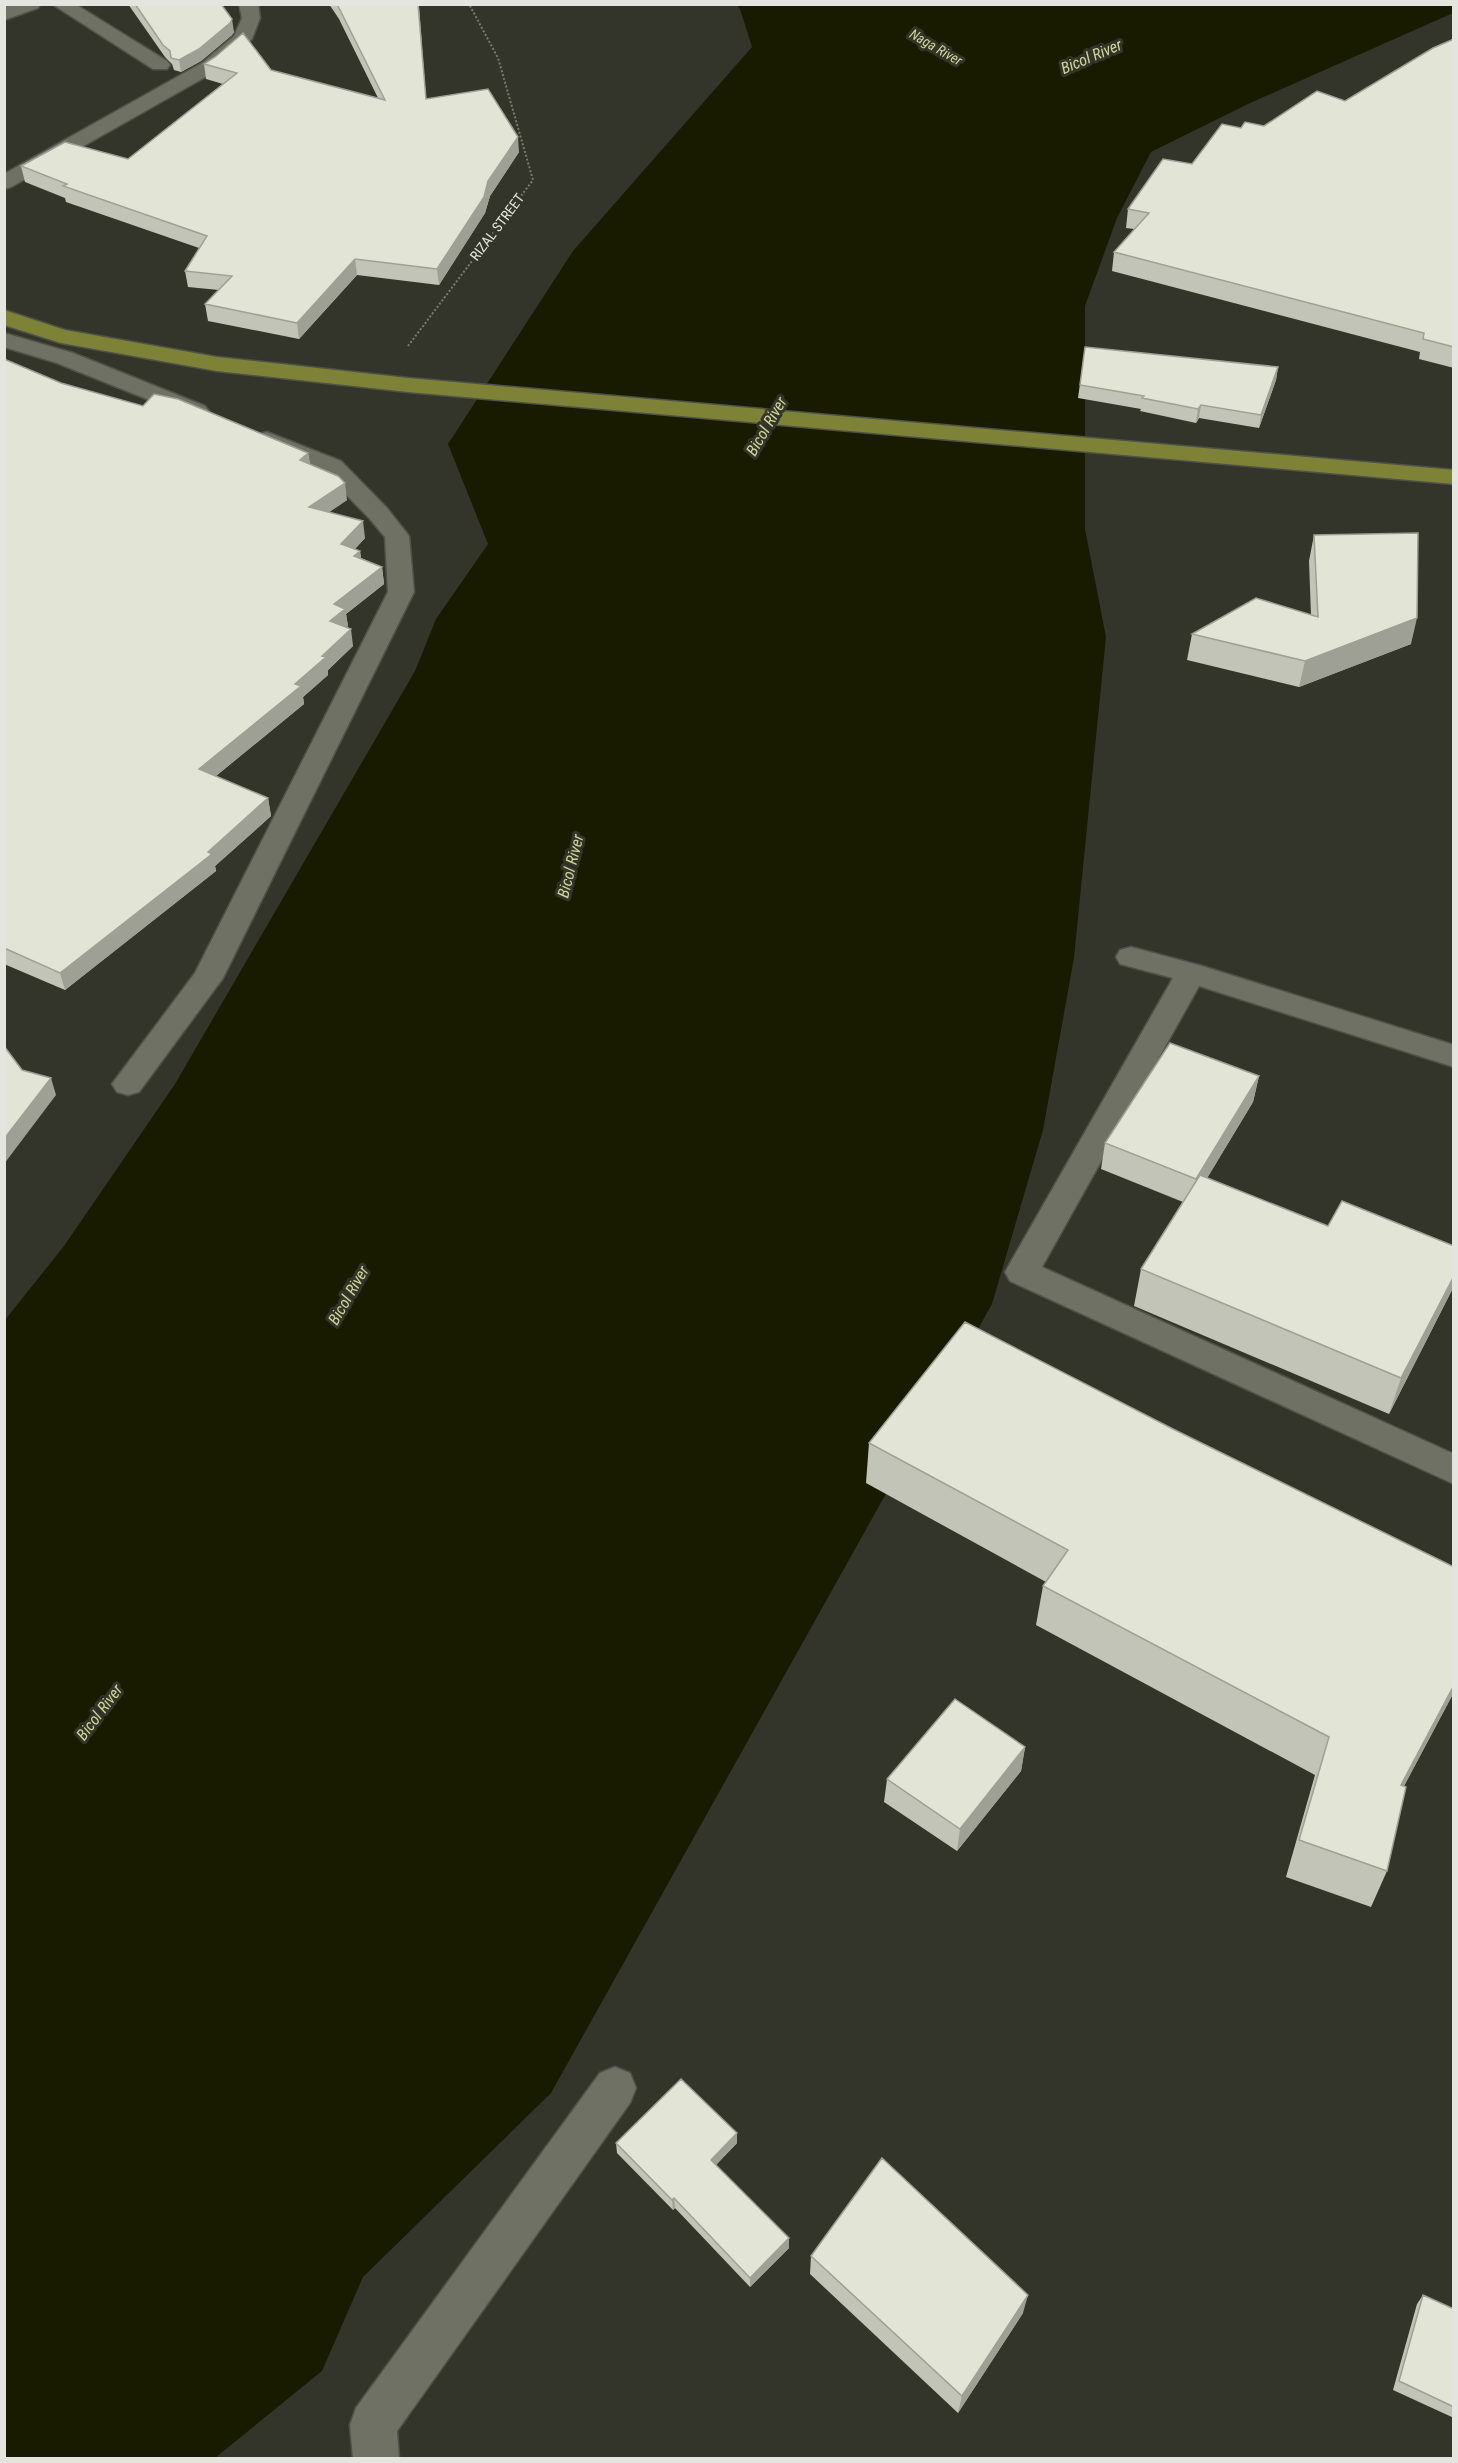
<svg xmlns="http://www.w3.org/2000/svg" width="1458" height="2463" font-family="'Roboto Condensed',sans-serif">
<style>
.water{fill:#191b00}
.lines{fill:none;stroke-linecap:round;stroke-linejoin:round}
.minor-casing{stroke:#505148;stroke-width:3}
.major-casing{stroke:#505148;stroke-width:3}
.path{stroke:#797a70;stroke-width:2;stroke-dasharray:2 2;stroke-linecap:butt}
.minor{fill:#6f7165;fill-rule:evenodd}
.major{fill:#7e8236;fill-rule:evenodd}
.wall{fill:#c2c4b8}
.shaded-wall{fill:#9ea096}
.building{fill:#e2e4d6;stroke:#9ea096;stroke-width:1.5}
.labels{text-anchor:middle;stroke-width:6;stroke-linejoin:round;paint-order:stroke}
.far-water-label{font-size:14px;font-style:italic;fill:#d0d698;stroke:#34352a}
.far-street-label{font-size:14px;fill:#e5e5df;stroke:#34352a}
.water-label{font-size:16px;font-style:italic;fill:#d0d698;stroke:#34352a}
</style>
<rect width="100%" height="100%" fill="#34352a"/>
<path class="water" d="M737 5H1453V13L1248 104 1151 152 1117 218 1085 306V529L1106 637 1074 958 1043 1130 992 1304 551 2093 363 2277 322 2371 215 2458H5V1320L64 1246 175 1084 415 671 436 619 488 544 448 444 573 251 752 47 740 9Z"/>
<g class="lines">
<g class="minor-casing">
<path id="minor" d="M12 4H40L38 8 4 20V7Z
M52 4H75L167 61 170 65 167 69H153Z
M239 4H258L260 18 252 39 216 71 11 187 4 189V174L202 63 234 36 242 18Z
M4 333 73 353 205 406 209 411 205 416 197 418 189 416 57 363 4 347Z
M267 432 341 461 387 508 409 536 414 592 223 978 139 1092 128 1095 117 1092 112 1084 195 973 388 592 385 537 369 518 323 471 259 444 255 439 259 434Z
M1131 947 1202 966 1454 1045V1067L1199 986 1042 1267 1454 1454V1484L1010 1281 1005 1272 1173 978 1120 964 1116 957 1120 950Z
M615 2067 630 2073 636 2088 630 2103 397 2431 399 2458H353L350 2425 356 2408 600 2073Z"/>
</g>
<g class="major-casing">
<path id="major" d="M4 310 65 330 217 357 408 378 1454 470V484L408 392 217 371 61 343 4 325Z"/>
</g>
<path class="path" d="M408 346 533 180 498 58 469 4"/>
<use href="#minor" class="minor"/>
<use href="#major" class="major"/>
</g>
<path class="wall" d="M128 4H221L234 32 232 35 201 61 181 72 174 70 172 64 165 57Z
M329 4H426L419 6 426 99 519 152 490 196 485 213 439 285 357 275 299 339 208 321 205 304 219 290 188 287 185 271 199 248 66 202 65 198 25 182 21 166 128 159 223 84 206 79 204 64 271 70 378 98 339 19Z
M1454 39V368L1419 359 1420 352 1112 271 1114 252 1134 229 1126 228 1128 209 1192 164 1241 128 1264 126 1345 101Z
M1085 347 1278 367 1276 380 1259 428 1199 418 1196 423 1140 411 1141 409 1078 398Z
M4 359 61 383 308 453 310 464 347 500 329 512 365 538 355 549 360 551 361 558 382 567 384 584 346 614 348 626 346 627 353 646 328 670V675L303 697 304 704 216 776 268 798 271 816 215 866 216 871 65 990 4 964Z
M1314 535 1411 644 1299 687 1187 660 1192 634 1311 615 1309 561Z
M1259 1076 1253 1102 1207 1178 1453 1288 1389 1414 1134 1306 1141 1269 1183 1202 1101 1169 1105 1143Z
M1173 1429 1454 1567V1692L1404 1786 1387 1871 1371 1907 1286 1877 1315 1775 1036 1625 1043 1586 1046 1582 866 1483 869 1443Z
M1025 1747 1021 1771 957 1851 884 1802 887 1779Z
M737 2133V2143L716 2165 789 2248 750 2287 675 2208 673 2210 617 2153 616 2143Z
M811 2256 1023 2313 958 2413 810 2274Z
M1423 2295 1454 2309V2418L1393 2390 1417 2304Z"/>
<path class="shaded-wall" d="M232 19 234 32 232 35 201 61 181 72 179 60Z
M518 137 519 152 490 196 485 213 439 285 437 269 488 181Z
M355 259 357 275 299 339 297 323Z
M1278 367 1276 380 1259 428 1261 415Z
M1201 405 1199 418 1196 423 1198 409Z
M308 453 311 470 300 460Z
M345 483 347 500 312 524 309 507Z
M363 521 365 538 343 562 341 544Z
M360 551 362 568 354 556Z
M382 567 384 584 346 614 348 626 333 639 330 621 334 604Z
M1417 618 1411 644 1299 687 1305 661Z
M351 629 353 646 328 670V675L303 697 304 704 202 787 199 769 295 684 322 656Z
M268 798 271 816 215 866 216 871 65 990 60 973 208 852Z
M1259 1076 1253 1102 1191 1205 1196 1179Z
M51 1078 56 1095 4 1164V1139Z
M1454 1276 1453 1288 1389 1414 1401 1378Z
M1454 1685V1692L1385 1822 1401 1785Z
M1025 1747 1021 1771 957 1851 960 1829Z
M737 2133V2143L711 2170V2160Z
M674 2198 675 2208 673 2210 672 2200Z
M789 2238V2248L750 2287V2278Z
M1028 2295 1023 2313 958 2413 962 2396Z"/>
<path class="building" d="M135 4H221L232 19 230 23 199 49 179 60 171 58 170 51 163 45Z
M337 4H418L426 99 488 89 518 137 488 181 484 197 437 269 355 259 297 323 205 304 232 276 185 271 207 236 63 186 67 184 21 166 65 142 128 159 237 73 204 64 215 57 243 33 271 70 385 100Z
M1454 39V347L1423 339 1424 333 1114 252 1149 213 1128 209 1163 159 1192 164 1222 124 1241 128 1245 122 1264 126 1317 91 1345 101 1433 48Z
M1085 347 1278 367 1261 415 1201 405 1198 409 1142 398 1144 396 1080 385Z
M4 359 61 383 143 406 154 394 178 399 308 453 300 460 338 476 345 483 309 507 363 521 341 544 360 551 354 556 382 567 334 604 345 609 330 621 351 629 322 656 326 657 295 684 301 686 199 769 268 798 208 852 212 854 60 973 4 948Z
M1418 533 1417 618 1305 661 1192 634 1256 598 1318 617 1314 535Z
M1170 1043 1259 1076 1196 1179 1105 1143Z
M4 1046 22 1070 51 1078 4 1139Z
M1200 1175 1328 1226 1342 1201 1454 1246V1276L1401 1378 1141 1269Z
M965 1322 1173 1429 1454 1567V1685L1401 1785 1406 1787 1387 1871 1299 1840 1329 1737 1043 1586 1068 1550 869 1443Z
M955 1699 1025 1747 960 1829 887 1779Z
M681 2079 737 2133 711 2160 789 2238 750 2278 674 2198 672 2200 616 2143Z
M882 2158 1028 2295 962 2396 811 2256Z
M1423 2295 1454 2309V2407L1399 2381Z"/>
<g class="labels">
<g class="far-water-label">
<text transform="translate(936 47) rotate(30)" y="5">Naga River</text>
</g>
<g class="far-street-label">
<text transform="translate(497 227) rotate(-53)" y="5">RIZAL STREET</text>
</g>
<g class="water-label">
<text transform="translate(1091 56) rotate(-23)" y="6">Bicol River</text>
<text transform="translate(766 426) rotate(-60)" y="6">Bicol River</text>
<text transform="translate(570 866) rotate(-76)" y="6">Bicol River</text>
<text transform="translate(348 1295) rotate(-60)" y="6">Bicol River</text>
<text transform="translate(99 1712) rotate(-53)" y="6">Bicol River</text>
</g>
</g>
<rect width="1458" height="2463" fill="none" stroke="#e5e5df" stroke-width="12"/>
</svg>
